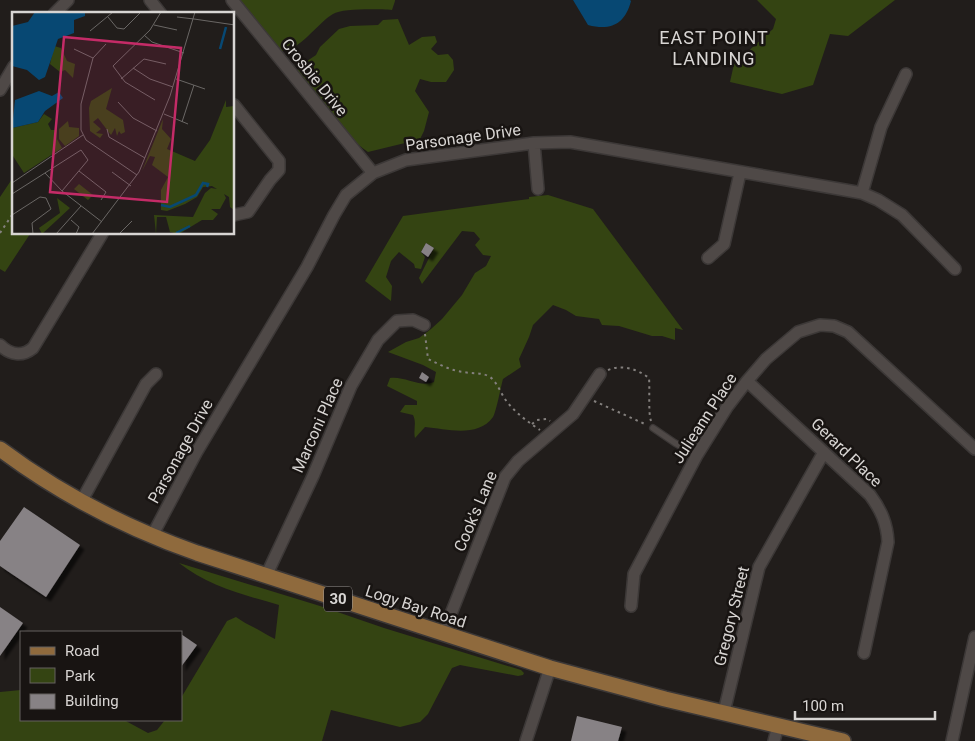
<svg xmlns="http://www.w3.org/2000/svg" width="975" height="741" font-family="Roboto,sans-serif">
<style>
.green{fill:#344412}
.water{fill:#074873}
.building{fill:#878285;filter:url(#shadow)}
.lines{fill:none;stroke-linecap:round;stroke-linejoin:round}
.lane-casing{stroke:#3c3837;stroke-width:8}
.street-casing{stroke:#3c3837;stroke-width:14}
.primary-casing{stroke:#3c3837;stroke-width:18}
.path{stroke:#84807e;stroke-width:2;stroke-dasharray:2.5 4;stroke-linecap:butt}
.lane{stroke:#4f4947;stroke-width:5.5}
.street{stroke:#4f4947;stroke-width:11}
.primary{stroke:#8f6a3d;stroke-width:15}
.labels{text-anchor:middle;stroke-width:5;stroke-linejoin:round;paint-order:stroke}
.shield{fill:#181412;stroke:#9e9b99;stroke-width:1}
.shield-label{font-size:15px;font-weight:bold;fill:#d8d5d3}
.street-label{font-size:16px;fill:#d8d5d3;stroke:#181412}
.neighbourhood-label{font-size:18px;letter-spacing:1px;fill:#d8d5d3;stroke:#181412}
.inset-river{fill:none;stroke:#074873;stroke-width:2.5}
.inset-road{fill:none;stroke:#6a6765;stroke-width:1}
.view{fill:#c42b67;fill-opacity:0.15;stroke:#c42b67;stroke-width:2.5}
.inset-edge{fill:none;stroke:#d8d5d3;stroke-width:2.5}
</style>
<defs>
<filter id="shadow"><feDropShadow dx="4.5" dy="4.5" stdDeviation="1" flood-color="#0009"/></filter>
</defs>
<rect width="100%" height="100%" fill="#211d1b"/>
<path class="green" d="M238 0H395V1L392 10C380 9 342 8 333 14 316 24 299 53 278 51Z
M757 0H895L848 36 830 34 813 85 782 94 730 82 734 64 773 29 776 19Z
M398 19 409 45 422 37 435 36 437 42 431 49 438 55 448 54 453 60 454 70 446 82H431L420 79 415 91 429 112 424 131 418 143H405L368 152C338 132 325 95 297 73L298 67 316 55 320 47 339 29 350 26 378 25 383 20Z
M14 176V234H30L5 272 0 269V197Z
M548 195 593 209 683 330 675 328V340L662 336H652L619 326 602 325 599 319 576 316 566 310 553 305 533 325 529 337 519 359 521 367 503 379C501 386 496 413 493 417 478 438 447 429 425 427L415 438C413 430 417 423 413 415L400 412 405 405H417V401L387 386 390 378C405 376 420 388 434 382L436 372 423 365 388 352 406 342 419 338 431 329 442 319 462 295 475 273 486 266 491 256 483 255 475 245 480 239 474 232 462 231 422 284 419 278 434 248 426 243 421 252 425 257 421 269 415 268 414 264 399 252 391 261 386 277 392 286 391 301 365 281 403 216 529 199V197Z
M179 563 320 606 384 628 521 670 524 673 523 675 518 676 460 665 452 668 428 714 420 722 400 727 331 710 322 741H0V692L21 690V720H124L148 733 157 730 165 720H181V698L227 621 236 617C243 622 249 625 257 629 263 632 268 636 275 639L279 605C244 595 208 586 179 563Z"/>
<path class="water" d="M573 0H630L631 1C625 24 611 31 588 25Z"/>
<path class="building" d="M426 243 434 248 428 257 421 252Z
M422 372 429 377 426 382 419 378Z
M24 507 80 545 46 597 0 566V541Z
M0 607 23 623 0 656Z
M181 634 197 645 181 667Z
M577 716 622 727 618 741H571Z"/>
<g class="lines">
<g class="lane-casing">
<path id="lane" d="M653 428 675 443 697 455"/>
</g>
<g class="street-casing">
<path id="street" d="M150 0 161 14
M232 0 373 173
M54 14 68 0
M0 90 14 66
M234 105 279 161V170L270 180 248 212 234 215
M534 143 538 189
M862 193 881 127 906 74
M708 258 724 244 740 173
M0 345C10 355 22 357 33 348L102 234
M747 381 870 495C881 510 887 523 888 542L864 653
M81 502 146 384 156 374
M152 536 196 453 307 267 334 215 346 195 373 173 406 160 534 143 570 142 862 193 878 200 902 215 955 269
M266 576 313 476 351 386 378 340 397 321 413 320 424 325
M631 606 634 574 697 455 727 407 747 381 766 359 798 332 820 325 834 326 848 332 975 449
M443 634 505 477 518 461 573 414 600 374
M724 712 759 567 824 452
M526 741 550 668
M774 741 778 726
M952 741 975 637"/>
</g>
<g class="primary-casing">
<path id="primary" d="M0 449C60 494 126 528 197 553L550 668 665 699 843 741"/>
</g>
<path class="path" d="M0 233 14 212
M425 334 428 359C439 364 451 371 464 372 473 374 482 372 490 377 498 383 501 395 508 403 517 414 528 422 540 430
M608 370C622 364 637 369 649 378 650 389 648 413 651 421
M594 401 647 425
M532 424 537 420 547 419 550 421"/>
<use href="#lane" class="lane"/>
<use href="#street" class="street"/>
<use href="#primary" class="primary"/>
</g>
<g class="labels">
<rect class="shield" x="324" y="586.5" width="28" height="25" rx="4"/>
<g class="shield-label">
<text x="338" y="604">30</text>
</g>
<g class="street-label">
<text transform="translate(315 77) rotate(51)" y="6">Crosbie Drive</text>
<text transform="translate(463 137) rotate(-8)" y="6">Parsonage Drive</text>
<text transform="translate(704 418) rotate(-57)" y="6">Julieann Place</text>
<text transform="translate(317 425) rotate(-66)" y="6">Marconi Place</text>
<text transform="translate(180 451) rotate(-61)" y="6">Parsonage Drive</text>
<text transform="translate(847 452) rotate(44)" y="6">Gerard Place</text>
<text transform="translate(475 511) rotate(-67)" y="6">Cook's Lane</text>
<text transform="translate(416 606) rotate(18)" y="6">Logy Bay Road</text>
<text transform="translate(731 616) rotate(-76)" y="6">Gregory Street</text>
</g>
<g class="neighbourhood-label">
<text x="714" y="44">EAST POINT<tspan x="714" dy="21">LANDING</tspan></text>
</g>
</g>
<g transform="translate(12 12)">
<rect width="222" height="222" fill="#211d1b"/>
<path d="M42 34 49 36 55 49 63 52 61 66 53 58 48 60 38 52ZM100 76 94 97 111 108 113 120 109 122 107 119 105 124 103 116 99 123 86 106 81 110 89 117 84 121 91 122 88 126 78 119 77 96 79 89ZM214 88V95L222 94V198L218 195 217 185 212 182 214 186 208 197H199L206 202 201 208H190L167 222 158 220 154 205H145L144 222 142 203 181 205 193 181 199 176 205 177 200 174 191 175 185 185 173 192 155 199 149 198V178L156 165 140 153 143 145 138 144 130 159 151 107 150 117 159 127 155 137 183 149 198 128ZM32 102 40 107 36 112 39 118H45V127L50 136 12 161 1 144 0 116 26 110ZM56 109 57 115 67 116V124L53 134 47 127V117ZM67 172 81 183 76 188 62 177ZM45 186 58 196 30 222 27 216 48 201Z" fill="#344412"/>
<path d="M23 0H73V4L62 8V21L46 27 33 65 27 68 15 58 0 54V14L16 10ZM27 79 40 84 47 80 51 86 33 99 26 110 0 116 3 88Z" fill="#074873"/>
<path class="inset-river" d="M208 37 214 15M149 193 158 195 184 183 191 171 196 172 195 175M164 221 178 214"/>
<path class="inset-road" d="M96 5 105 16 112 17 129 0M165 5 182 7M182 7 223 13M142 13 165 18M78 19 101 0M132 23 140 30 172 41M94 32 81 46 69 92V118L74 128 125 163M62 37 81 46M121 56 138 67 161 75M109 67 132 47 154 52M164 67 193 77M143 88 113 70 101 54 138 18 149 0M106 90 121 106 145 119M152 102 176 112M170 110 182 73M95 117 97 125 133 146M67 159 94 180 89 188M100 160 119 174M33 161 50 179 90 210M0 171 71 123M0 182 69 138 76 148 50 179M0 203 28 185 34 186 39 197 20 211 21 222M59 208 67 215 64 222M44 222 69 194M80 222 127 160 158 84 183 0M107 222 120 209"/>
<path class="view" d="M52 25 169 36 155 190 38 180Z"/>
<rect width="222" height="222" class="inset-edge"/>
</g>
<rect x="20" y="631" width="162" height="90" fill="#181412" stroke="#65615f"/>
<rect x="30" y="647" width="25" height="8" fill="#8f6a3d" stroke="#65615f"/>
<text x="65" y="656" font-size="15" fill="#d8d5d3">Road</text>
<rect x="30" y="668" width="25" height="15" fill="#344412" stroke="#65615f"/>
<text x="65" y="681" font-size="15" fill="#d8d5d3">Park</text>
<rect x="30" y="694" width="25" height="15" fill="#878285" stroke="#65615f"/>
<text x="65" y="706" font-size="15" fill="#d8d5d3">Building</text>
<path d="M795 711v8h140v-8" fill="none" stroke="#d8d5d3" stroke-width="2.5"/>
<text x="802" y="711" font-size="15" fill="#d8d5d3" stroke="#181412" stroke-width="4" paint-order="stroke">100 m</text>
</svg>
